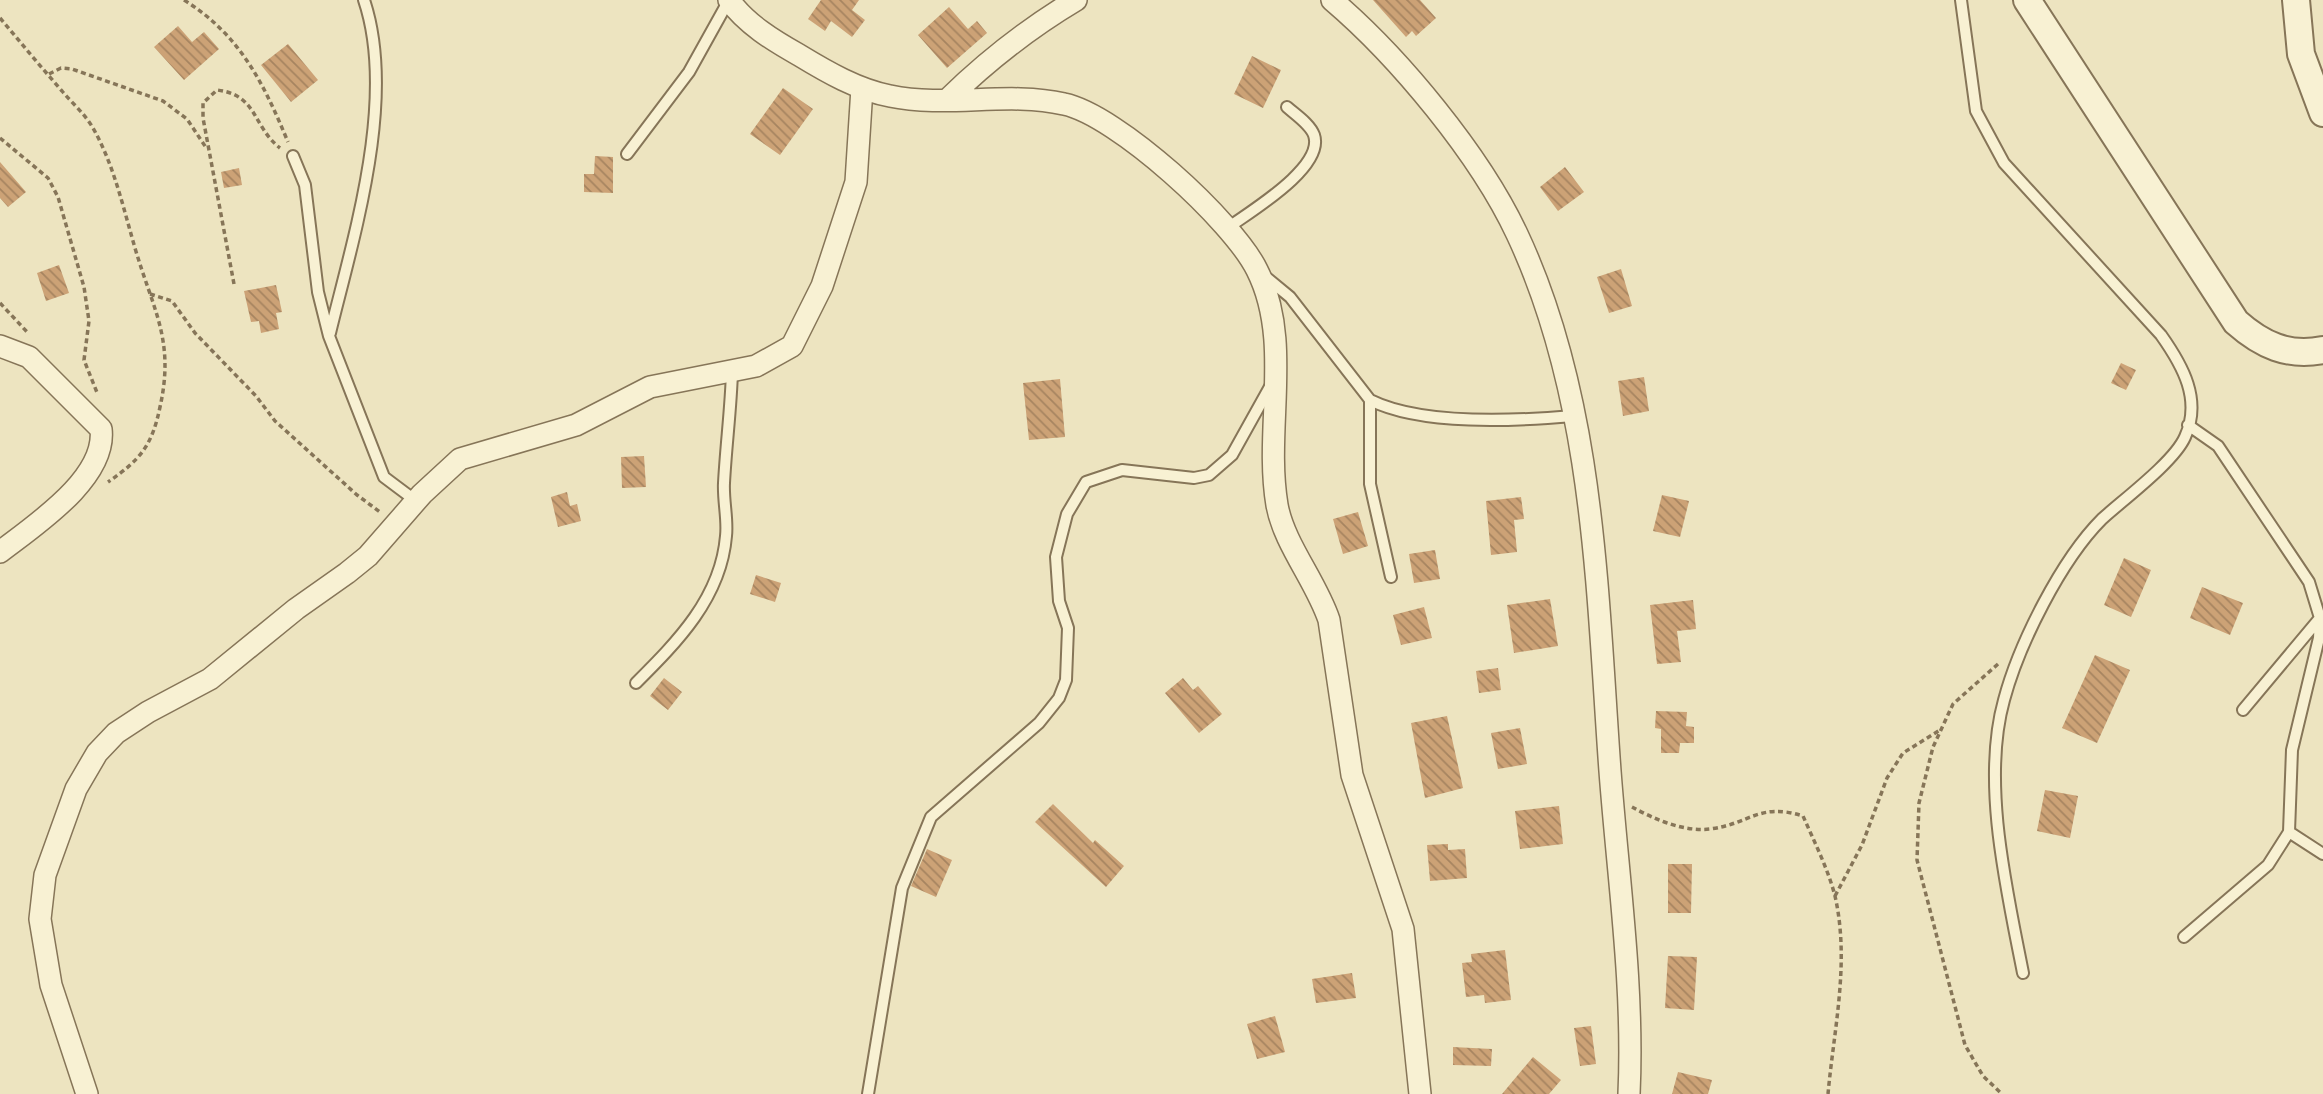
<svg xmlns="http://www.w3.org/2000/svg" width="2323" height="1094" font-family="'Libre Baskerville',serif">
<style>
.building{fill:url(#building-back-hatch)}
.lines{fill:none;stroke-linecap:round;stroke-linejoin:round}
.service-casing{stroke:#867558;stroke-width:14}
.minor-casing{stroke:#867558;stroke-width:24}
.tertiary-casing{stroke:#867558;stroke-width:30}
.path{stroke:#867558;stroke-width:3.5;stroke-dasharray:5 3.5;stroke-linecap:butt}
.service{stroke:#f8f1d3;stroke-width:10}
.minor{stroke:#f8f1d3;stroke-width:21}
.tertiary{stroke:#f8f1d3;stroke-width:26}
</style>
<defs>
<pattern id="building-back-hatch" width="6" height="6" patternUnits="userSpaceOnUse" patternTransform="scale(1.75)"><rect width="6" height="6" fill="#cca276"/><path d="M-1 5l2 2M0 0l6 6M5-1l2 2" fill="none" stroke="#a68460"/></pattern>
</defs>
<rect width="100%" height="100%" fill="#ede4c0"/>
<path class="building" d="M821 0H859L852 10 865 20 852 37 831 21 825 31 808 19Z
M1373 0H1420L1436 18 1416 36 1412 31 1406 37Z
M949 7 968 29 977 21 987 33 947 68 918 35Z
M178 26 192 42 204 32 219 49 184 80 154 47Z
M288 44 318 80 291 102 261 65Z
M1252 56 1281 70 1263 108 1234 94Z
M783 88 813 109 780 155 750 134Z
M595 156 613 157V193L584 192V174H594Z
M0 162 26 192 8 207 0 198Z
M1565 167 1584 192 1558 211 1540 187Z
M239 168 242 185 224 188 221 172Z
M59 265 69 293 46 301 37 273Z
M1621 269 1632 306 1609 313 1597 277Z
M276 285 282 312 276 313 279 329 261 333 259 321 251 322 244 291Z
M2121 363 2136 370 2126 390 2111 383Z
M1644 377 1649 411 1623 416 1618 381Z
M1060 379 1065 437 1029 440 1023 383Z
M644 456 646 487 622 488 621 457Z
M567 492 570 506 577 504 581 521 558 527 551 497Z
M1662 495 1689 501 1680 537 1653 531Z
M1521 497 1524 519 1514 520 1517 552 1491 555 1486 501Z
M1358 512 1368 546 1343 554 1333 519Z
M1435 550 1440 579 1414 583 1409 554Z
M2124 558 2151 570 2131 617 2104 605Z
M756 575 781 583 775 602 750 594Z
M2202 587 2243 603 2230 635 2190 618Z
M1550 599 1558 646 1514 653 1507 605Z
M1693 600 1696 629 1677 631 1681 662 1657 664 1650 605Z
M1424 607 1432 638 1401 645 1393 615Z
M2095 655 2130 670 2097 743 2062 728Z
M1498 668 1501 690 1479 693 1476 671Z
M664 678 682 692 668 710 650 696Z
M1183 678 1193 690 1198 686 1222 714 1199 733 1165 693Z
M1656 711 1687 712 1686 726 1694 727V743H1680L1679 753H1661V729L1655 728Z
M1447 716 1463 788 1425 798 1411 723Z
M1520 728 1527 764 1498 769 1491 733Z
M2045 790 2078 796 2070 838 2037 831Z
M1053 804 1093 843 1095 840 1124 866 1106 887 1035 822Z
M1559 806 1563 844 1520 849 1515 811Z
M1448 844V850L1465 849 1467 878 1430 881 1427 845Z
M927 849 952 860 936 897 911 886Z
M1668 864H1692L1691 913H1668Z
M1505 950 1511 1000 1485 1003 1484 995 1466 997 1462 963 1472 962 1471 954Z
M1668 956 1697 957 1694 1010 1665 1008Z
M1352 973 1356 998 1316 1003 1312 979Z
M1275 1016 1285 1052 1257 1059 1247 1024Z
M1591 1026 1596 1064 1580 1066 1574 1028Z
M1453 1047 1492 1049 1491 1066 1453 1065Z
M1533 1057 1561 1080 1549 1094H1502Z
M1678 1072 1712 1080 1708 1094H1672Z"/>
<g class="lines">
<g class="service-casing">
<path id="service" d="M1961 0 1976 111 2004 163 2161 335C2183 366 2202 400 2185 437 2174 462 2124 499 2102 519 2061 560 2019 644 2004 700 1981 782 2007 891 2023 973
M627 154 689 72 729 0
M293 156 305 185 318 292 329 336 384 477 416 501
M1229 227C1251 211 1325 167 1314 135 1310 124 1296 115 1287 107
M1262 274 1290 297 1370 400C1422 426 1515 421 1573 416
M330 333C354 235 397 98 364 0
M1370 400V484L1391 577
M2188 425 2218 446 2309 582 2320 618 2319 638 2292 750 2289 832 2323 854
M636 683C677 642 721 598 726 536 728 519 723 501 724 483 726 445 731 408 732 371
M2243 710 2320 618
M2184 937 2268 865 2289 832
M868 1094 902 888 931 817 1039 723 1059 698 1066 680 1068 628 1059 601 1056 557 1067 514 1086 482 1122 470 1194 478 1209 475 1232 455 1271 385"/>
</g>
<g class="minor-casing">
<path id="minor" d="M729 0C746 24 774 41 799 55 827 72 858 90 890 96 947 108 1008 91 1064 104 1117 115 1233 221 1257 270 1293 341 1264 428 1277 505 1284 544 1316 581 1329 620L1352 775 1403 929 1420 1094
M1332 0C1399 57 1480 155 1517 234 1595 400 1597 592 1610 771 1618 878 1634 986 1629 1094
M948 99C987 61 1029 28 1076 0
M0 346 29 357 101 429C107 478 35 525 0 552
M87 1094 51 985 40 919 45 875 76 789 97 753 116 733 148 712 210 679 296 609 347 573 368 556 422 494 460 459 576 425 650 387 756 366 792 346 822 286 856 182 862 88"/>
</g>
<g class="tertiary-casing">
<path id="tertiary" d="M2027 0 2236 322C2262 345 2288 357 2323 350
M2296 0 2301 54 2323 113"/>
</g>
<path class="path" d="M184 0C240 35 263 82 288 142
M0 18C21 43 41 67 62 91 72 103 85 114 93 128 114 165 123 207 135 248 153 310 175 340 160 407 152 446 140 460 108 482
M49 74 61 68 72 69 163 101 187 119 207 149
M0 138 48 178 58 197 84 287 89 321 84 360 98 395
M234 284 203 118V103L217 90C258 95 252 126 280 148
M150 294 172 301 195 333 256 396 275 421 357 495 380 512
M0 303 29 334
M1998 664 1953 704 1933 747 1919 803 1917 860 1965 1045 1983 1076 2002 1094
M1632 807C1654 819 1683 832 1710 829 1750 824 1759 802 1803 816 1814 841 1828 869 1835 896 1850 962 1834 1028 1828 1094
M1835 896 1862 845 1887 778 1903 753 1940 730"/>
<use href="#service" class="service"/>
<use href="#minor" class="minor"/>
<use href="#tertiary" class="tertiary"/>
</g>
</svg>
